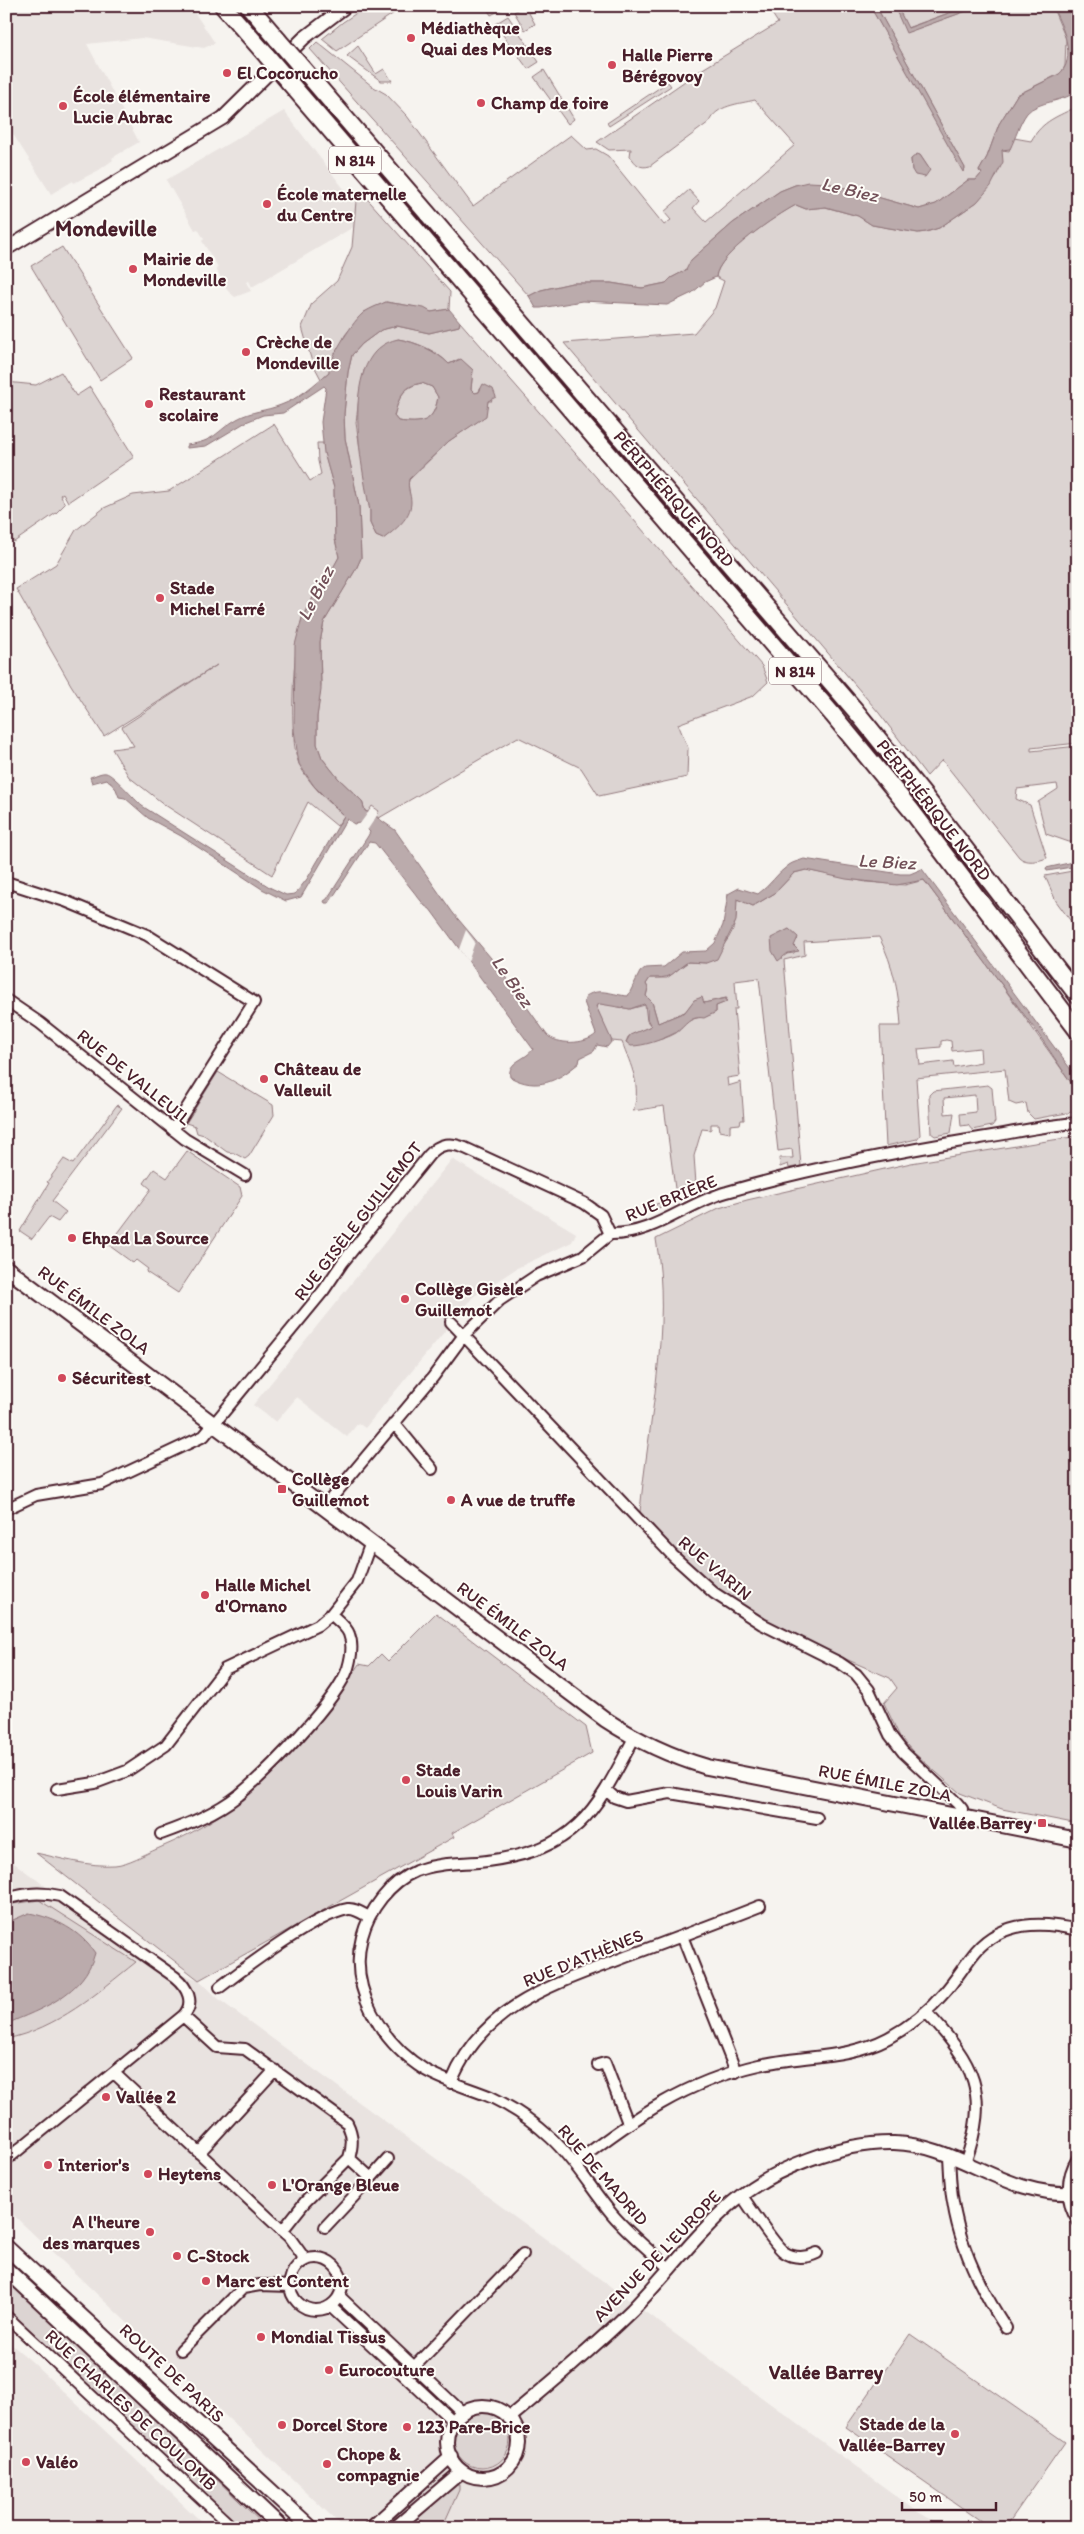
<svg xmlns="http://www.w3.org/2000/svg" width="1084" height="2534" font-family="Itim,sans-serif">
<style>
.built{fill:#e9e3e0}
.green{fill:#dcd4d2;stroke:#937a7e;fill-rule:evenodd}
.water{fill:#bbabac;stroke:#8e7378;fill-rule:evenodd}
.pier{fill:#f6f3ef}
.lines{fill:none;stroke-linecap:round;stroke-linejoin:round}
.minor-casing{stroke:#4a1f2b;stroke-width:14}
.tertiary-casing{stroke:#4a1f2b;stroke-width:16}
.secondary-casing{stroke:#4a1f2b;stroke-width:18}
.trunk-casing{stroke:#4a1f2b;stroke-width:20}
.minor{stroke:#fdfcf7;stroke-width:10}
.tertiary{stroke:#fdfcf7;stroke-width:12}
.secondary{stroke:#fdfcf7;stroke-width:14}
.trunk{stroke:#fdfcf7;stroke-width:16}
.trunk-bridge-casing{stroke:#4a1f2b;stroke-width:20;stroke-linecap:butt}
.trunk-bridge{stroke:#fdfcf7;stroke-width:16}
.poi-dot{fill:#d1495b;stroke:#fdfcf7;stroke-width:2}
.labels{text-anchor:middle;stroke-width:4;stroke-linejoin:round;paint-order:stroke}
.shield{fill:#fdfcf7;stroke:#806168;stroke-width:1}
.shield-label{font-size:16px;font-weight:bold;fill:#4a1f2b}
.poi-label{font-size:18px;font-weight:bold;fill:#4a1f2b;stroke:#fdfcf7;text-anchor:start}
.street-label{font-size:18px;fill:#4a1f2b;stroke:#fdfcf7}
.water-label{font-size:19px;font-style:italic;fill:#725058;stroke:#fdfcf7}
.quarter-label{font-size:20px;font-weight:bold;fill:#4a1f2b;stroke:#fdfcf7}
.district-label{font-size:22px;font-weight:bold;fill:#4a1f2b;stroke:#fdfcf7}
</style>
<rect width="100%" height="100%" fill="#f6f3ef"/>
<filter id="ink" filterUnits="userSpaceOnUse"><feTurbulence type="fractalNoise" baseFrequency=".02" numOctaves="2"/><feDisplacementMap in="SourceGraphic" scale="10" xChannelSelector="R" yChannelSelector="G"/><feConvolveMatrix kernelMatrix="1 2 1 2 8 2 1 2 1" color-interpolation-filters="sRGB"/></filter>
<g filter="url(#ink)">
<path class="built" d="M6 6H190L215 43 204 48 142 38 87 44 139 142 112 158 113 160 99 170 74 183 73 181 51 194 6 123Z
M284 111 367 219 252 287 249 281 246 282 251 291 235 297 228 291 216 269 218 267 202 241 204 239 198 229 195 230 166 180Z
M452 1159 576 1233 572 1242 517 1268 473 1297 365 1428 358 1423 347 1437 297 1397 276 1422 253 1405Z
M6 1857 148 1962 199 1980 221 2001 918 2512 946 2528H344L6 2208Z
M6 2340 30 2360 208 2528H6Z"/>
<path class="green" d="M367 6H397L392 9 394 13 337 51 322 39 343 22Z
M485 6H508L491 15Z
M523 6 537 8 529 13 535 24 525 30 514 12Z
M767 6H870L964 171 965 168 876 6H894L907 32 980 6H1052L1066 39 1065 66 1061 73 1017 95 999 124 987 157 979 171 982 173 976 180H968L936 204 919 209 828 183 795 185 780 191 733 223 691 260 687 270 671 278 666 283 642 288 611 283H572L541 290 529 296 310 49 317 42 372 86 386 94 407 116 473 206 571 135 587 150 596 149 608 156 664 225 671 220 664 212 689 190 699 201 693 208 706 222 795 145 755 100C739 104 716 105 709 122L650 166C639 169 636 164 630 156L631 149 609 150 597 142 701 70 778 23ZM920 155 930 170H912L911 159Z
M903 6H968L907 28 898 8Z
M508 16 539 62 528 69 495 24Z
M358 46 376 74 384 69 392 81H381L347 56Z
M544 70 574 119 568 124 534 77Z
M668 82 671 86 609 126 607 123Z
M1078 106V743L1031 748V751L1078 746V842H1069L1046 834 1038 802 1058 789 1057 784 1017 789 1016 799 1030 805 1047 858C1039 861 1026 864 1019 857L942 760 927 776 879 713 564 343 694 333 715 308 724 281 716 277C717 255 776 215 796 205L806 209 825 207 858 216 872 225 918 233 926 232 939 228 977 202 996 177 1002 150 1009 151 1014 138 1031 141C1043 120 1057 117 1078 106Z
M362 193 450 292 449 309 431 312 411 306 386 302 364 312 345 335 329 372 321 379 312 362 302 327 312 303 337 281 352 247 356 201Z
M62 247 133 358 100 380 31 266Z
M460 322 762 666 768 682 753 696 678 724 688 748 687 777 599 796 581 768 518 737 379 818 376 816 379 811 372 806 368 812 365 811 362 801 338 778 322 758 317 744V717L321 685 320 642 324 622 356 569 361 558 359 506 345 438 344 414 348 372 352 355 362 344 381 330 397 326 429 333 459 326ZM398 339C416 342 436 350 449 364L459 359 473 370 471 389 475 393 479 392 480 388 492 401H488L485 416 449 441 409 480C407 487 411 493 409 499 406 516 397 529 383 539L376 536 370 523V511L356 423 359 397 364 370Z
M61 372 76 396 90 387 134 457 68 502 63 493 60 495 65 504 56 513 14 542 6 530V382L36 385Z
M422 383 432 387 438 397C433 424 422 424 398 421L394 416C399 398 402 387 422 383Z
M274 424 310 481 321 474 318 461 317 443H323L326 459 334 488 335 539 339 557C329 579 310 596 302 619 293 644 288 740 299 764 309 784 327 801 344 816L337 826 308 802 272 875 165 805 129 777 112 749 134 746 122 727 217 665 104 736 71 685 16 589 56 564 76 530 104 508 133 495 169 491Z
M806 870 866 882 905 885 924 880 994 974 1070 1081 1078 1093V1111L1034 1119 1028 1113 1026 1103 1016 1105 1009 1102 1005 1069 916 1078 920 1135 917 1139 886 1146 880 1026H901C899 994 894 966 879 937L804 942 805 955 784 960 801 1166 789 1168 788 1164 780 1167 779 1158H793L792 1149 778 1151 759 978 735 981 737 1009H734L740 1076 727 1078 728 1086 741 1082 744 1120H741L740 1124 730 1125V1133L720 1131 719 1124H711V1130L702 1129 694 1156 696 1184 677 1192 680 1199 651 1211 649 1207 676 1196 664 1106 633 1111C642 1086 631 1066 622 1042L612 1041 609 1038 596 1006 602 1003 630 1009 645 1005 647 1021 651 1026 628 1037 626 1042C644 1042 661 1042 676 1033 682 1029 684 1023 691 1020 700 1016 707 1018 716 1012V1006L726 1002 727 998 704 1003 693 1002 685 1012 658 1023 652 1002 646 996 648 988 646 984 650 978H667L688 962 706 963C719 951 733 938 736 918 737 912 735 905 737 899L753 906 775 893 794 873ZM789 929 798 939 794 943V953L786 954 780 934ZM946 1040 951 1041 952 1051 980 1048 981 1062 954 1067 953 1061 920 1065 918 1049 941 1047V1041Z
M1078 870V931L1056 901 1045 876Z
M218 1072 273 1105 274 1115 249 1156 245 1159 234 1153 227 1152 204 1135 197 1133 195 1126 186 1123Z
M988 1085 992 1088 995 1122 992 1126 972 1130 968 1125 961 1126 960 1114 976 1112 975 1095 944 1098 945 1114 954 1113 951 1133 935 1136 931 1133 929 1095 933 1091Z
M117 1105 122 1108 52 1201 66 1212 58 1222 49 1217 32 1239 20 1231 49 1183 47 1182 64 1159 73 1164Z
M1078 1136V1824L1002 1809 960 1793 913 1752 900 1737 884 1703 897 1688 890 1678C830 1652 766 1627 714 1586 687 1565 664 1537 640 1512 648 1422 672 1329 656 1239L719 1208 747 1200 911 1163Z
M187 1151 240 1187 242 1196 178 1293 146 1272 148 1269 136 1260 133 1263 107 1244 113 1236 115 1237 151 1189 144 1183 154 1169 167 1178Z
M436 1613 586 1727 592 1753 452 1833 454 1837 199 1980 36 1853C60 1858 89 1867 115 1865 128 1864 145 1854 157 1849 249 1811 305 1744 359 1664L369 1666 381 1654 388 1661Z
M39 1900 136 1962C96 1994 58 2028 6 2039V1905Z
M6 2276 267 2528H242L6 2307Z
M910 2334 1065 2442 1005 2528H991L846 2427Z
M454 2440a28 28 0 1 1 56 0a28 28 0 1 1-56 0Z
M455 2485H459V2490L442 2528C434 2528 422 2523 418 2518Z"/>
<path class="water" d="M870 6H876L965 168 963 172Z
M894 6H903L898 8 908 28 968 6H980L906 33Z
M1052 6H1075L1078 10V90C1066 102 1037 101 1027 113 1019 124 1016 137 1010 149L1002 150 1003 162 991 186 977 202 939 228 926 232 918 233 872 225 858 216 826 207 806 209 796 205C777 215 717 255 716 277L705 282 692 293 667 305 582 301 541 308H536L529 296 541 290 572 283H611L642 288 666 283 671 278 686 270 691 260 733 223 780 191 795 185 808 182 828 183 919 209 936 204 968 180H976L982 173 979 171 987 157 999 124 1017 95 1058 75C1079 59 1061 23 1052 6Z
M917 154 920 155 930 170 925 177 915 175 912 170 911 159Z
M386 302 424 308 431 312 449 309 460 322 459 326 429 333 397 326 381 330 362 344 352 355 348 372 344 414 345 438 359 506 361 558 356 569 324 622 320 642 321 690 317 717V744L322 758 338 778 362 801 365 811 372 814 395 830 453 913 496 964 547 1035C557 1045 585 1045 596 1034L584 1002 586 996C600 987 613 995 628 996L640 972 645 968 664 967 682 952 706 951 715 943 723 925 728 894 739 888 758 894C770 886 777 873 789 865 793 862 799 861 804 859L900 874H910L922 869 1069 1067 1078 1080V1093L1037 1032 924 880 897 885 846 879 806 870 794 873 775 893 753 906 737 899 736 921 717 959 706 963 688 962C669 974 676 978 650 978L646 984 648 988 646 996 652 1002 658 1023 685 1012 694 1000 702 997 704 1003 726 998V1002L716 1006V1012L704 1018C688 1015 685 1029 673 1034 661 1040 644 1046 631 1046L626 1042 630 1035 651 1026 647 1019V1008L644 1004 630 1009 600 1004 596 1006 612 1041 607 1047 597 1045 594 1051 580 1058 579 1063C557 1081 538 1092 510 1077 507 1061 526 1060 533 1049L430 909 425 906 375 843 369 842 329 903H325L324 901 327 899 368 836 370 832 361 823 354 824 347 819 301 897 286 901 262 889 181 836 148 818 125 798 119 797 116 789 107 779 92 783 90 777C95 776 101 772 106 773 113 774 135 800 142 806L271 888 286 895 295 894 307 879 344 816 314 786 299 764 294 730 295 645 302 618 320 585 329 575 339 557 335 539 334 488 324 453 321 422 326 388 324 386 283 413 263 415 246 422 206 446 187 448V445C216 441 215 432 237 419 251 411 266 411 281 405 298 399 315 384 329 372 327 362 352 323 361 315 367 309 379 305 386 302Z
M398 339C416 342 436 351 449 364L461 359 473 370 471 389 475 393 479 392 483 384 493 389 496 397 488 401 486 416 449 441 409 479C407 489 411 494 411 502 411 518 395 530 383 539L376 536 370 523V511C362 468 336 352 398 339ZM422 383 432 387 438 397C434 423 422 424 398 421L394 416C399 398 402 386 422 383Z
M1078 861V866L1047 871 1046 868Z
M789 929 798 937 794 946 799 951 788 953 778 961 772 951 771 938Z
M29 1913C56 1918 80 1931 95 1953 84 1994 42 2009 6 2024V1923Z"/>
<path class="pier" d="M370 810 378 814 366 832 359 825Z
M466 930 475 942 468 962 459 949Z"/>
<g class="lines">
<g class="minor-casing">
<path id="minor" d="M6 882 65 901 147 935 254 1002 173 1130
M6 1000 40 1023 185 1139 245 1175
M451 1322 673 1556 714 1593 762 1624 840 1663 856 1674 869 1690 890 1735 903 1752 957 1803 962 1809 961 1817
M394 1423 432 1469
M324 1507 433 1377 464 1335 500 1300 536 1276 583 1256 610 1234C654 1235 686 1203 727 1192 809 1168 895 1152 980 1138 1013 1133 1045 1125 1078 1123
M6 1509 36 1495 102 1484 204 1436 324 1290 343 1262 429 1155C440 1143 450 1142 465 1148L584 1203 601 1215 610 1234
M634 1738C595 1812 578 1849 487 1861 464 1864 439 1862 416 1871 390 1882 369 1910 362 1937 348 1989 382 2043 425 2070 446 2082 469 2088 491 2097 512 2107 534 2122 551 2138 575 2160 591 2189 612 2214 629 2234 650 2251 670 2269
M57 1789 95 1783 127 1771 166 1745 225 1669 318 1625 331 1614 357 1581 371 1542
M606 1790 614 1797 626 1801 670 1793 817 1818
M161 1834C189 1824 216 1813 239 1795 267 1772 337 1701 348 1668 351 1658 353 1644 349 1634 347 1627 337 1620 331 1614
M6 1899C26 1893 40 1892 60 1896L175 1977C187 1987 196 2003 183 2016L6 2160
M682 1936 736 2072
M220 1987C247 1966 317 1914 348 1909 355 1908 363 1914 369 1917
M926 2012C975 2064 990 2093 965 2163
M183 2016 217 2047 245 2049 347 2123C353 2135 353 2145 349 2158L305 2202 282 2231
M598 2065 605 2063 628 2123
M114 2073 289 2237 302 2255 303 2261
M451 2083C483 2003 558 1983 631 1955 674 1939 717 1923 760 1906
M199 2153 275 2070
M949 2156C950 2171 950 2187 953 2202 960 2248 981 2290 1006 2328
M1078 2158C1066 2177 1065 2202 1078 2221
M574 2164C634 2118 684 2082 759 2065 802 2055 848 2059 888 2038 910 2026 928 2012 944 1993 956 1980 965 1964 976 1951 1002 1921 1042 1921 1078 1930
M371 2178 388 2159
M742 2196C750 2207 774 2245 784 2252 794 2259 807 2258 817 2253
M325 2227 371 2178 349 2158
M290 2284a26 26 0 1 1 52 0a26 26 0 1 1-52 0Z
M339 2296 463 2413
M330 2306 454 2422
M6 2316 233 2528
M181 2350 243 2288 260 2285 290 2286
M414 2367 523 2254"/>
</g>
<g class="tertiary-casing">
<path id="tertiary" d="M6 249 223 118 304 38 346 6
M447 2442a36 36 0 1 1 72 0a36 36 0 1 1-72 0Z
M509 2418C551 2383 593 2348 632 2310 666 2275 696 2234 733 2202 773 2168 841 2142 894 2143 961 2145 1003 2198 1078 2193
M371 2528 451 2456
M395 2528 462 2471"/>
</g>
<g class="secondary-casing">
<path id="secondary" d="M6 1268 606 1720C638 1741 670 1756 707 1767L1078 1840
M6 2247 311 2528
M6 2269 282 2528"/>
</g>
<g class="trunk-casing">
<path id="trunk" d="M223 6 267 56
M249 6 278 40
M297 62 855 710 926 798 1078 996
M289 82 833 715 911 810 1078 1031"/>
</g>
<use href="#minor" class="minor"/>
<use href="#tertiary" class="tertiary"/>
<use href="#secondary" class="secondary"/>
<use href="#trunk" class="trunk"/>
<g class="trunk-bridge-casing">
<path id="trunk-bridge" d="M278 40 297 62
M267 56 289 82"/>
</g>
<use href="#trunk-bridge" class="trunk-bridge"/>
</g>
</g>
<g class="poi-dot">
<circle cx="411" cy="38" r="5"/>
<circle cx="612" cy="65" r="5"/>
<circle cx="227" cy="73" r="5"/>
<circle cx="481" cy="103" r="5"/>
<circle cx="63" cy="106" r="5"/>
<circle cx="267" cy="204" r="5"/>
<circle cx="133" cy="269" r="5"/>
<circle cx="246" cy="352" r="5"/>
<circle cx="149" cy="404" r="5"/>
<circle cx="160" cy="598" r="5"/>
<circle cx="264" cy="1079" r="5"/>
<circle cx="72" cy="1238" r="5"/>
<circle cx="405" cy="1299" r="5"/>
<circle cx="62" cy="1378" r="5"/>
<rect x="277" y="1484" width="10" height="10" rx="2.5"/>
<circle cx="451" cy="1500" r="5"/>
<circle cx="205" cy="1595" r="5"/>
<circle cx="406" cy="1780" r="5"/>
<rect x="1037" y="1818" width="10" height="10" rx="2.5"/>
<circle cx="106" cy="2097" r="5"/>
<circle cx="48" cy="2165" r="5"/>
<circle cx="148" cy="2174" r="5"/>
<circle cx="272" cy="2185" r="5"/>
<circle cx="150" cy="2232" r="5"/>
<circle cx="177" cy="2256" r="5"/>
<circle cx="206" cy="2281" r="5"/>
<circle cx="261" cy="2337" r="5"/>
<circle cx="329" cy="2370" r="5"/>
<circle cx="282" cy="2425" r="5"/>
<circle cx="407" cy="2427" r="5"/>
<circle cx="955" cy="2434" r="5"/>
<circle cx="26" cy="2462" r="5"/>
<circle cx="327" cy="2464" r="5"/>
</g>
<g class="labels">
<g class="shield">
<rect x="329" y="146.5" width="52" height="27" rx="4"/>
<rect x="769" y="657.5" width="52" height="27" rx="4"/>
</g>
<g class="shield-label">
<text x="355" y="166">N 814</text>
<text x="795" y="677">N 814</text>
</g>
<g class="poi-label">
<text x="421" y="34">Médiathèque<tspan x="421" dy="21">Quai des Mondes</tspan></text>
<text x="622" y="61">Halle Pierre<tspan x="622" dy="21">Bérégovoy</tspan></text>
<text x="237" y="79">El Cocorucho</text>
<text x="73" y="102">École élémentaire<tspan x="73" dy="21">Lucie Aubrac</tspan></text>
<text x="491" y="109">Champ de foire</text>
<text x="277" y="200">École maternelle<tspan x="277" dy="21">du Centre</tspan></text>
<text x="143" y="265">Mairie de<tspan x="143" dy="21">Mondeville</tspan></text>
<text x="256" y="348">Crèche de<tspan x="256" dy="21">Mondeville</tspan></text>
<text x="159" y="400">Restaurant<tspan x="159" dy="21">scolaire</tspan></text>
<text x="170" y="594">Stade<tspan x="170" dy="21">Michel Farré</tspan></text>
<text x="274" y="1075">Château de<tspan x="274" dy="21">Valleuil</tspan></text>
<text x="82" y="1244">Ehpad La Source</text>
<text x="415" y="1295">Collège Gisèle<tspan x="415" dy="21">Guillemot</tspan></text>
<text x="72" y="1384">Sécuritest</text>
<text x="292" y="1485">Collège<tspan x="292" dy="21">Guillemot</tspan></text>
<text x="461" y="1506">A vue de truffe</text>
<text x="215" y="1591">Halle Michel<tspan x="215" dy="21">d'Ornano</tspan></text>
<text x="416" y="1776">Stade<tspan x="416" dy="21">Louis Varin</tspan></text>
<text x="1032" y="1829" text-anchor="end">Vallée Barrey</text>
<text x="116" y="2103">Vallée 2</text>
<text x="58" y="2171">Interior's</text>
<text x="158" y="2180">Heytens</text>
<text x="282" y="2191">L'Orange Bleue</text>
<text x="140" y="2228" text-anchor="end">A l'heure<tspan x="140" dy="21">des marques</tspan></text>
<text x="187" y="2262">C-Stock</text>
<text x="216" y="2287">Marc est Content</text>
<text x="271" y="2343">Mondial Tissus</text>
<text x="339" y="2376">Eurocouture</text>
<text x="945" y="2430" text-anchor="end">Stade de la<tspan x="945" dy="21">Vallée-Barrey</tspan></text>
<text x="292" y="2431">Dorcel Store</text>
<text x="417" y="2433">123 Pare-Brice</text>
<text x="337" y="2460">Chope &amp;<tspan x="337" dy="21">compagnie</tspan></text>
<text x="36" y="2468">Valéo</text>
</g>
<g class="street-label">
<text transform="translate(674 499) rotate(49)" y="6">PÉRIPHÉRIQUE NORD</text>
<text transform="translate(934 810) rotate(52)" y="6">PÉRIPHÉRIQUE NORD</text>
<text transform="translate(134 1077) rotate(39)" y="6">RUE DE VALLEUIL</text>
<text transform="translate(671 1198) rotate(-22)" y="6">RUE BRIÈRE</text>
<text transform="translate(358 1221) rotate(-52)" y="6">RUE GISÈLE GUILLEMOT</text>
<text transform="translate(94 1310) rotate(37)" y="6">RUE ÉMILE ZOLA</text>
<text transform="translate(715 1568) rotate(40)" y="6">RUE VARIN</text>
<text transform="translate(513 1626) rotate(37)" y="6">RUE ÉMILE ZOLA</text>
<text transform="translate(885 1783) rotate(11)" y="6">RUE ÉMILE ZOLA</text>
<text transform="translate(583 1958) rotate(-22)" y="6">RUE D'ATHÈNES</text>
<text transform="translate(603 2175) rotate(49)" y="6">RUE DE MADRID</text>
<text transform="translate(657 2256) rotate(-46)" y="6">AVENUE DE L'EUROPE</text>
<text transform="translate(172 2373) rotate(43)" y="6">ROUTE DE PARIS</text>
<text transform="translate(131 2410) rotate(43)" y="6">RUE CHARLES DE COULOMB</text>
</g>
<g class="water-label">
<text transform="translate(850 189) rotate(13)" y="7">Le Biez</text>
<text transform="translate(315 593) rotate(-63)" y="7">Le Biez</text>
<text transform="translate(887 861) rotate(3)" y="7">Le Biez</text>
<text transform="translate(513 981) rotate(55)" y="7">Le Biez</text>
</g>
<g class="quarter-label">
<text x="826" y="2379">Vallée Barrey</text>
</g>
<g class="district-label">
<text x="106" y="236">Mondeville</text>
</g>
</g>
<rect width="1084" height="2534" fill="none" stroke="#fdfcf7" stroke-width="25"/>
<rect x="12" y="12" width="1059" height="2509" fill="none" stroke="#4a1f2b" stroke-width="2" filter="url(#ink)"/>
<path d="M902 2502v8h94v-8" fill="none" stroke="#4a1f2b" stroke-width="2.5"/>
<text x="909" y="2502" font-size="15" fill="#4a1f2b" stroke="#fdfcf7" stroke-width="4" paint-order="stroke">50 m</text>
</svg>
